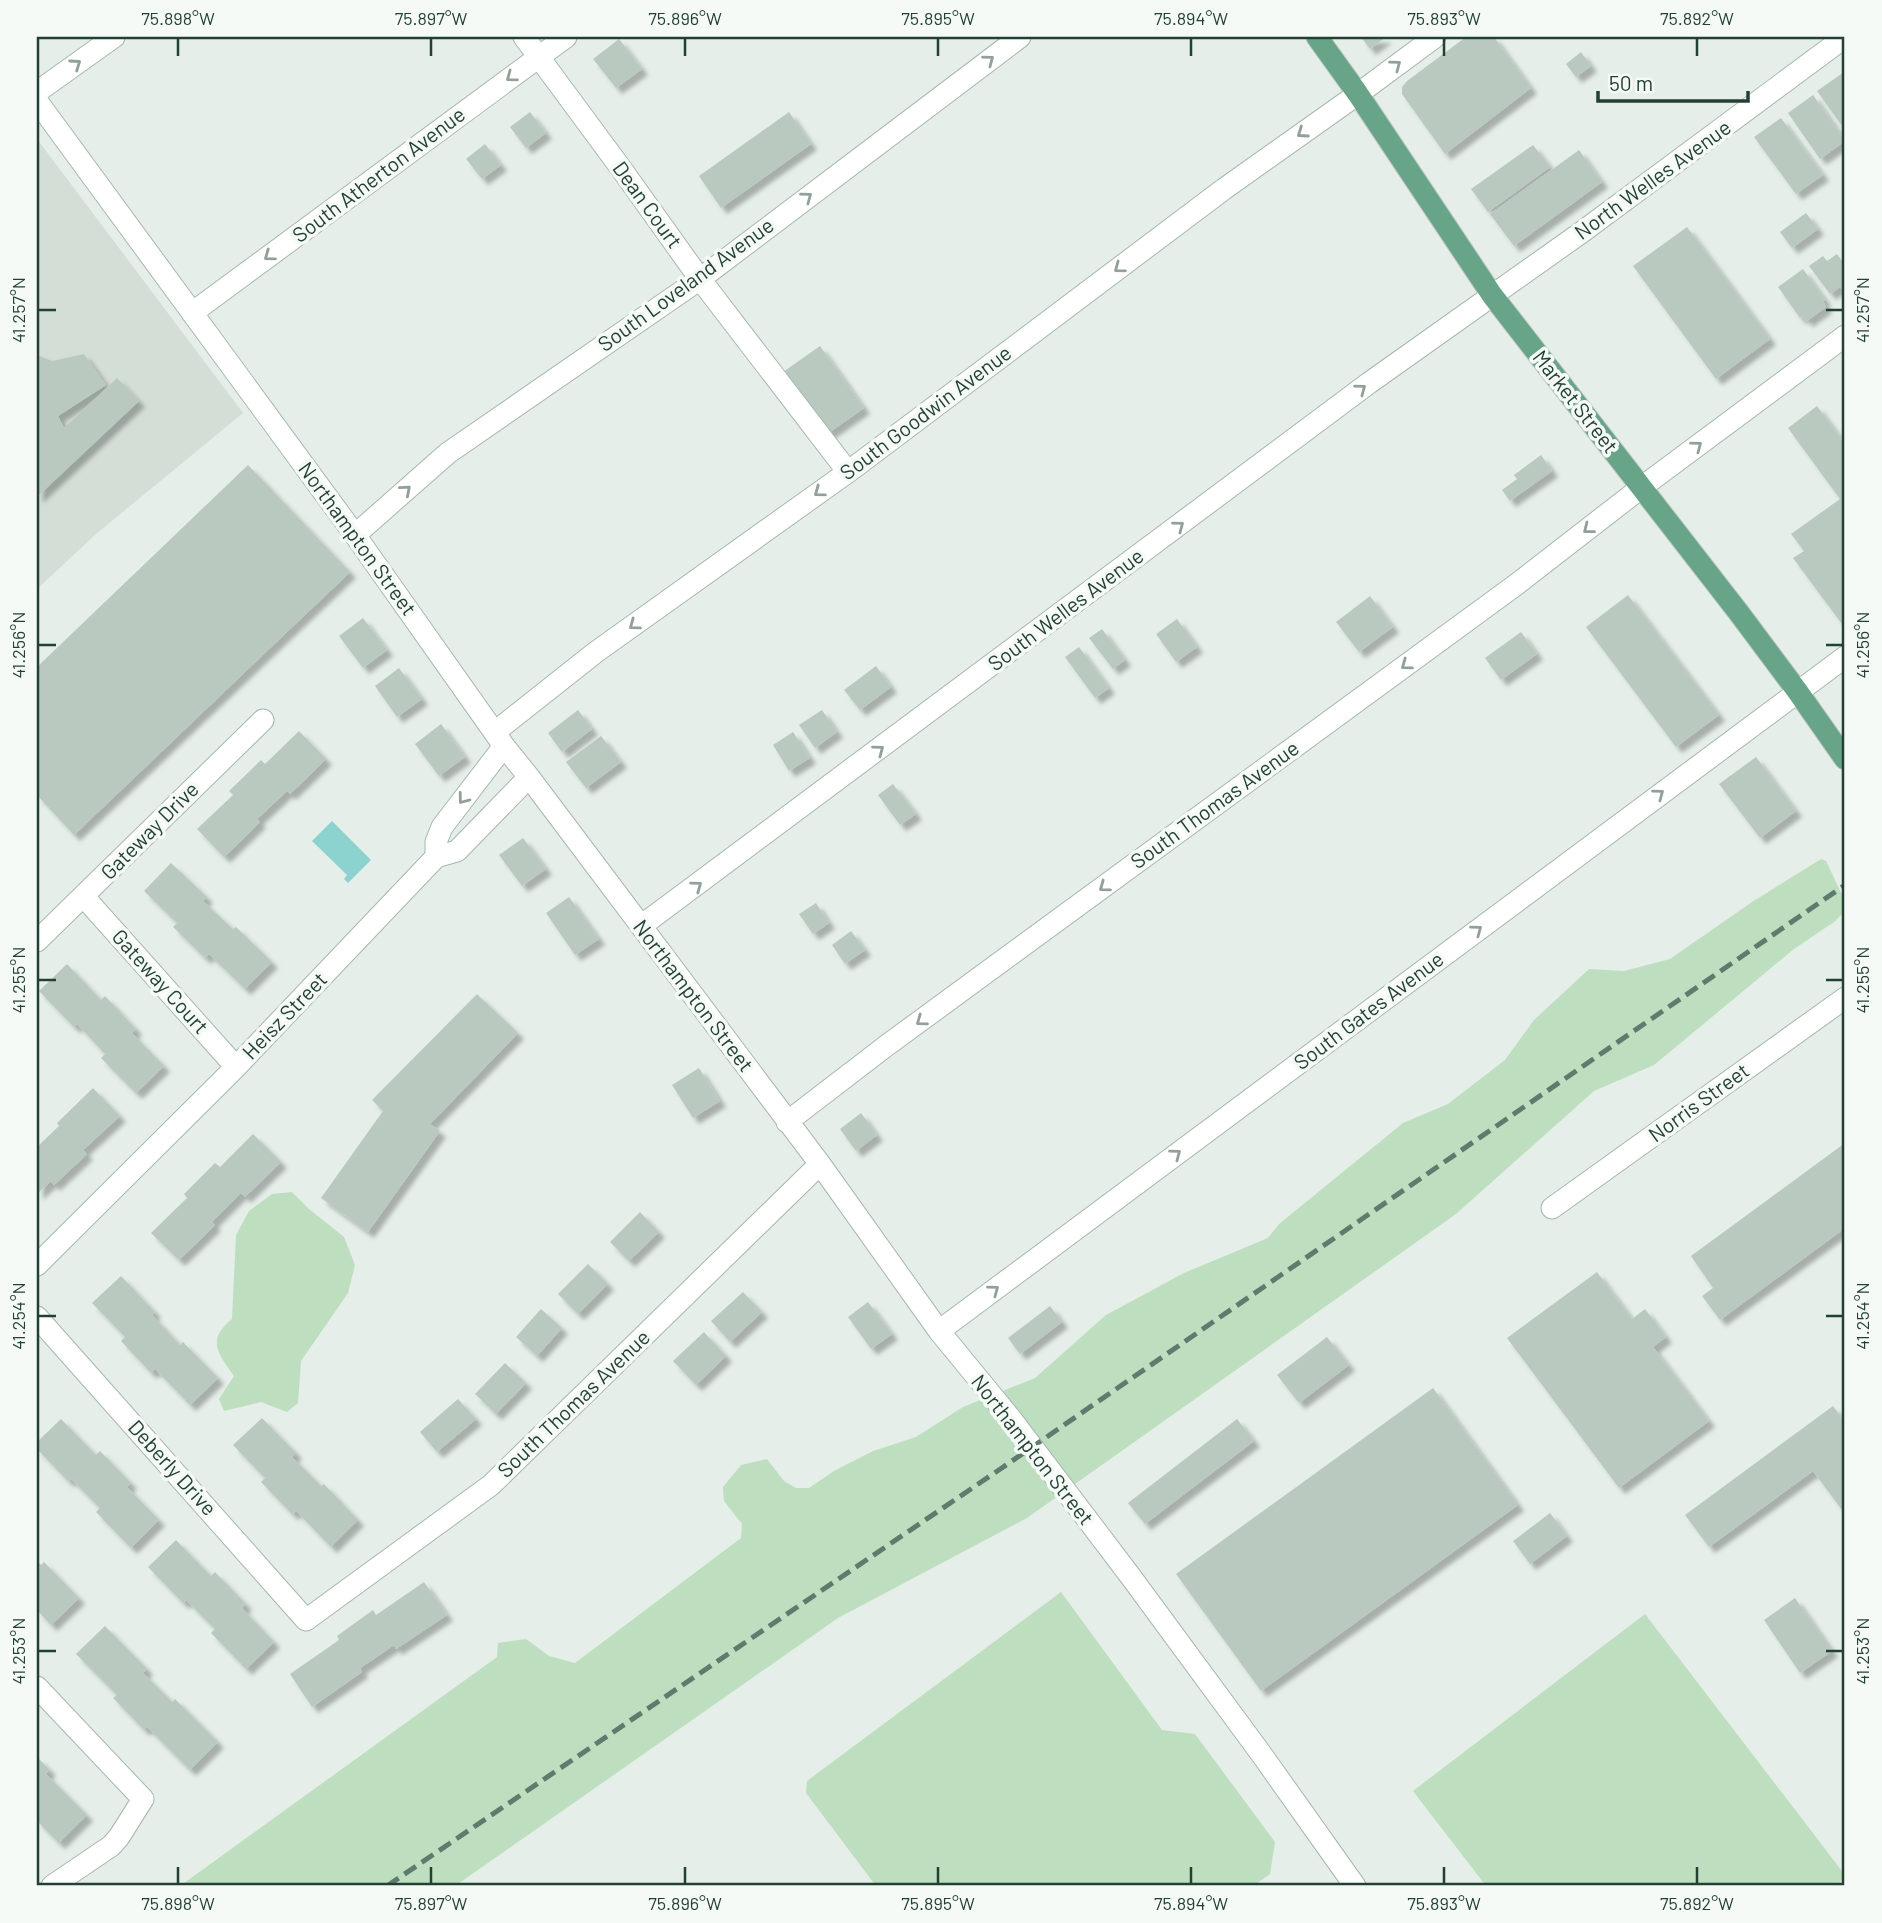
<svg xmlns="http://www.w3.org/2000/svg" width="1882" height="1923" font-family="Barlow,sans-serif">
<style>
.built{fill:#d3ded6}
.green{fill:#bddfbf}
.water{fill:#8cd3cf}
.building{fill:#bac9c0;filter:url(#shadow)}
.lines{fill:none;stroke-linecap:round;stroke-linejoin:round}
.street-casing{stroke:#a7b7ae;stroke-width:23}
.primary-casing{stroke:#c1cac6;stroke-width:23}
.street{stroke:#fff;stroke-width:21}
.primary{stroke:#68a488;stroke-width:21}
.rail{stroke:#5e7c6d;stroke-width:5;stroke-dasharray:14 7;stroke-linecap:butt}
.oneway{stroke:#91a098}
.ticks{fill:none;stroke:#234132;stroke-width:2.5}
.labels{text-anchor:middle;stroke-width:7;stroke-linejoin:round;paint-order:stroke}
.street-label{font-size:21px;fill:#234132;stroke:#f5faf7}
.neatline{fill:none;stroke:#234132;stroke-width:2.5}
.ticks-label{font-size:18px;text-anchor:middle;fill:#234132}
</style>
<defs>
<filter id="shadow"><feDropShadow dx="6" dy="6" stdDeviation="2" flood-color="#0004"/></filter>
</defs>
<rect width="100%" height="100%" fill="#e5eee8"/>
<path class="built" d="M37 139 243 413 96 534 37 589Z"/>
<path class="green" d="M1821 859 1826 861 1843 897 1845 911 1834 922 1794 949 1654 1065 1594 1091 1456 1214 1027 1518 838 1618 455 1886H180L497 1657 498 1643 526 1639 549 1656 575 1663 741 1538 742 1524 724 1501 723 1487 741 1465 767 1459 784 1481 796 1488H809L834 1471 873 1451 916 1437 963 1407 1035 1378 1106 1315 1184 1273 1268 1238 1279 1224 1403 1123 1448 1104 1505 1060 1534 1020 1589 969 1624 971 1670 959 1752 902Z
M292 1192 309 1209 344 1237 355 1265 348 1293 301 1361 298 1403 287 1412 261 1402 224 1411 219 1399 234 1376C218 1353 206 1340 232 1319L236 1235 249 1211 272 1194Z
M1061 1592 1162 1730 1195 1734 1275 1842 1270 1874 1253 1886H876L806 1793 807 1781Z
M1645 1614 1845 1875V1878L1835 1886H1486L1413 1791Z"/>
<path class="water" d="M332 821 371 860 348 883 344 879 347 875 312 841Z"/>
<path class="building" d="M1361 37H1386L1370 49Z
M1466 37H1494L1531 88 1445 154 1402 94V87L1407 81Z
M619 39 642 69 616 88 593 59Z
M1581 52 1591 66 1576 77 1566 64Z
M1844 72 1845 75V130L1817 91Z
M1813 95 1845 141 1820 159 1788 113Z
M530 112 546 133 526 148 510 127Z
M789 112 811 144 721 208 699 176Z
M1781 118 1823 175 1796 194 1754 137Z
M485 144 501 165 482 179 466 159Z
M1533 145 1550 167 1488 212 1471 189Z
M1579 150 1602 182 1514 246 1490 214Z
M1806 213 1818 229 1792 248 1780 232Z
M1687 227 1770 339 1716 379 1633 266Z
M1837 254 1845 265V293L1840 287 1830 294 1809 266 1823 256 1827 261Z
M1803 269 1825 300 1823 301 1826 307 1807 321 1803 316 1800 318 1778 287Z
M820 346 864 408 827 434 783 372Z
M84 354 106 385 58 416 64 428 117 378 139 401 37 497V355L52 361Z
M1817 406 1845 444V628L1793 558 1804 551 1791 534 1840 499 1788 428Z
M1541 455 1552 471 1510 501 1502 490 1517 479 1514 475Z
M248 465 350 572 74 835 37 795V667Z
M1628 595 1719 715 1676 747 1586 627Z
M1370 596 1393 627 1359 652 1336 622Z
M363 618 387 650 363 668 339 636Z
M1177 619 1197 647 1176 662 1156 634Z
M1102 629 1125 660 1113 669 1089 638Z
M1521 632 1537 654 1501 680 1485 658Z
M1079 647 1109 688 1095 698 1065 657Z
M876 666 891 687 860 710 844 690Z
M399 668 422 699 397 717 375 686Z
M578 710 592 729 562 752 548 733Z
M822 710 837 732 815 748 799 725Z
M441 724 465 757 439 776 415 744Z
M299 731 326 759 290 794 287 791 257 819 260 822 224 857 197 829 233 795 229 791 261 760 265 764Z
M793 732 810 758 789 771 773 745Z
M601 736 621 762 586 788 566 762Z
M1756 757 1796 811 1760 838 1719 784Z
M893 784 916 814 900 825 878 795Z
M523 838 546 869 522 886 499 855Z
M171 863 207 897 203 901 233 929 236 927 272 962 245 989 209 954 205 958 173 927 177 923 144 891Z
M569 897 599 939 575 955 546 913Z
M816 903 829 923 813 934 799 914Z
M851 931 865 950 845 964 832 945Z
M67 964 101 1000 105 996 136 1029 132 1033 164 1066 136 1093 101 1058 105 1054 77 1024 74 1027 39 991Z
M477 994 518 1033 430 1124 440 1131 368 1232 321 1198 383 1111 372 1100Z
M699 1068 720 1101 693 1118 672 1085Z
M93 1088 120 1116 83 1150 87 1154 54 1185 51 1181 37 1194V1147L59 1126 57 1123Z
M861 1113 877 1135 856 1151 840 1129Z
M253 1134 281 1162 245 1197 241 1193 212 1222 215 1225 179 1260 151 1233 187 1198 184 1194 215 1163 220 1167Z
M1845 1143V1228L1720 1320 1702 1296 1713 1288 1691 1256Z
M640 1212 659 1232 629 1261 610 1242Z
M588 1264 608 1284 578 1314 558 1294Z
M1597 1272 1632 1319 1645 1309 1666 1337 1653 1347 1709 1421 1619 1488 1507 1338Z
M121 1276 155 1312 152 1315 180 1345 183 1342 218 1378 190 1405 155 1369 151 1373 121 1341 125 1337 92 1303Z
M743 1292 762 1312 730 1342 711 1321Z
M868 1302 892 1334 871 1349 848 1317Z
M1050 1306 1062 1322 1020 1354 1008 1338Z
M541 1309 562 1328 537 1356 516 1337Z
M704 1332 726 1356 696 1385 673 1361Z
M1327 1337 1349 1365 1299 1403 1277 1375Z
M505 1363 526 1383 496 1414 475 1394Z
M1433 1388 1518 1505 1261 1691 1176 1574Z
M458 1399 476 1419 437 1452 420 1432Z
M1833 1406 1845 1422V1514L1813 1471 1709 1547 1685 1515Z
M262 1418 296 1453 292 1457 321 1486 324 1484 358 1520 331 1547 296 1511 292 1514 261 1482 265 1478 233 1445Z
M61 1419 96 1455 100 1451 131 1483 127 1487 159 1520 131 1548 96 1512 100 1508 71 1479 68 1481 37 1449V1442Z
M1237 1419 1254 1441 1145 1524 1128 1503Z
M1550 1513 1567 1536 1530 1564 1513 1541Z
M176 1540 211 1576 215 1572 246 1604 242 1608 274 1642 246 1669 211 1633 215 1629 186 1600 183 1603 148 1567Z
M37 1561 41 1565 44 1562 79 1598 51 1625 37 1610Z
M424 1582 447 1615 396 1649 394 1645 360 1668 362 1672 312 1707 290 1674 339 1640 337 1636 373 1610 376 1615Z
M1795 1598 1832 1651 1800 1673 1764 1620Z
M105 1626 147 1669 143 1673 172 1702 175 1699 218 1742 190 1770 147 1727 144 1730 113 1698 117 1695 76 1654Z
M37 1757 50 1770 46 1774 87 1815 59 1843 37 1821Z"/>
<g class="lines">
<g class="street-casing">
<path id="street" d="M524 37 620 167 700 279 848 472
M37 92 114 37
M37 101 355 535 504 746 529 777 820 1164 939 1331 1012 1420 1131 1577 1262 1755 1355 1886
M192 313 566 37
M355 535 448 453 700 279 1020 37
M495 732 596 652 848 472 1224 189 1358 94 1435 37
M436 857 457 851 529 777
M84 897 236 1067
M641 926 1369 383 1582 232 1845 37
M37 941 263 720
M787 1122 886 1046 1517 584 1642 487 1845 336
M1552 1208 1845 998
M37 1265 236 1067 436 857V842L442 827 504 746
M37 1317 306 1620 491 1485 820 1164
M939 1331 1845 657
M37 1687 143 1799 119 1837 111 1846 52 1886"/>
</g>
<g class="primary-casing">
<path id="primary" d="M1317 37 1358 94 1492 295 1739 613 1798 692 1845 759"/>
</g>
<use href="#street" class="street"/>
<use href="#primary" class="primary"/>
<path class="rail" d="M387 1886 1012 1461 1845 885"/>
</g>
<defs><path id="oneway-chevron" d="M-2-3.5L2.5 0L-2 3.5" fill="none" stroke-width="1.6" stroke-linecap="round" stroke-linejoin="round" transform="scale(1.75)"/></defs>
<g class="oneway">
<use href="#oneway-chevron" transform="translate(989 60) rotate(-37)"/>
<use href="#oneway-chevron" transform="translate(76 64) rotate(-35)"/>
<use href="#oneway-chevron" transform="translate(1396 65) rotate(-37)"/>
<use href="#oneway-chevron" transform="translate(511 77) rotate(143)"/>
<use href="#oneway-chevron" transform="translate(1302 133) rotate(145)"/>
<use href="#oneway-chevron" transform="translate(807 197) rotate(-37)"/>
<use href="#oneway-chevron" transform="translate(269 256) rotate(144)"/>
<use href="#oneway-chevron" transform="translate(1119 268) rotate(143)"/>
<use href="#oneway-chevron" transform="translate(1361 389) rotate(-37)"/>
<use href="#oneway-chevron" transform="translate(1697 446) rotate(-37)"/>
<use href="#oneway-chevron" transform="translate(406 490) rotate(-41)"/>
<use href="#oneway-chevron" transform="translate(819 492) rotate(144)"/>
<use href="#oneway-chevron" transform="translate(1179 526) rotate(-37)"/>
<use href="#oneway-chevron" transform="translate(1588 529) rotate(142)"/>
<use href="#oneway-chevron" transform="translate(634 625) rotate(144)"/>
<use href="#oneway-chevron" transform="translate(1406 665) rotate(144)"/>
<use href="#oneway-chevron" transform="translate(879 750) rotate(-37)"/>
<use href="#oneway-chevron" transform="translate(1659 794) rotate(-37)"/>
<use href="#oneway-chevron" transform="translate(463 799) rotate(127)"/>
<use href="#oneway-chevron" transform="translate(697 886) rotate(-36)"/>
<use href="#oneway-chevron" transform="translate(1104 887) rotate(144)"/>
<use href="#oneway-chevron" transform="translate(1477 930) rotate(-37)"/>
<use href="#oneway-chevron" transform="translate(921 1021) rotate(144)"/>
<use href="#oneway-chevron" transform="translate(1176 1154) rotate(-37)"/>
<use href="#oneway-chevron" transform="translate(994 1290) rotate(-37)"/>
</g>
<path class="ticks" d="M178 38V56M431 38V56M685 38V56M938 38V56M1191 38V56M1444 38V56M1697 38V56M38 310H56M1826 310H1843M38 645H56M1826 645H1843M38 980H56M1826 980H1843M38 1316H56M1826 1316H1843M38 1651H56M1826 1651H1843M178 1867V1884M431 1867V1884M685 1867V1884M938 1867V1884M1191 1867V1884M1444 1867V1884M1697 1867V1884"/>
<g class="labels">
<g class="street-label">
<text transform="translate(379 175) rotate(-37)" y="7">South Atherton Avenue</text>
<text transform="translate(1653 180) rotate(-36)" y="7">North Welles Avenue</text>
<text transform="translate(647 205) rotate(54)" y="7">Dean Court</text>
<text transform="translate(686 285) rotate(-36)" y="7">South Loveland Avenue</text>
<text transform="translate(1575 402) rotate(52)" y="7">Market Street</text>
<text transform="translate(926 413) rotate(-37)" y="7">South Goodwin Avenue</text>
<text transform="translate(357 539) rotate(54)" y="7">Northampton Street</text>
<text transform="translate(1066 610) rotate(-37)" y="7">South Welles Avenue</text>
<text transform="translate(1215 805) rotate(-36)" y="7">South Thomas Avenue</text>
<text transform="translate(150 831) rotate(-45)" y="7">Gateway Drive</text>
<text transform="translate(160 982) rotate(48)" y="7">Gateway Court</text>
<text transform="translate(693 996) rotate(53)" y="7">Northampton Street</text>
<text transform="translate(1369 1011) rotate(-37)" y="7">South Gates Avenue</text>
<text transform="translate(285 1016) rotate(-46)" y="7">Heisz Street</text>
<text transform="translate(1699 1103) rotate(-36)" y="7">Norris Street</text>
<text transform="translate(574 1404) rotate(-44)" y="7">South Thomas Avenue</text>
<text transform="translate(1032 1450) rotate(52)" y="7">Northampton Street</text>
<text transform="translate(172 1468) rotate(48)" y="7">Deberly Drive</text>
</g>
</g>
<rect width="1882" height="1923" fill="none" stroke="#f5faf7" stroke-width="77"/>
<path d="M1598 91v10h150v-10" fill="none" stroke="#234132" stroke-width="3.5"/>
<text x="1609" y="91" font-size="21" fill="#234132" stroke="#f5faf7" stroke-width="5" paint-order="stroke">50 m</text>
<rect x="38" y="38" width="1805" height="1846" class="neatline"/>
<g class="ticks-label">
<text x="178" y="25">75.898°W</text>
<text x="431" y="25">75.897°W</text>
<text x="685" y="25">75.896°W</text>
<text x="938" y="25">75.895°W</text>
<text x="1191" y="25">75.894°W</text>
<text x="1444" y="25">75.893°W</text>
<text x="1697" y="25">75.892°W</text>
<text transform="translate(19 310) rotate(-90)" y="6">41.257°N</text>
<text transform="translate(1863 310) rotate(-90)" y="6">41.257°N</text>
<text transform="translate(19 645) rotate(-90)" y="6">41.256°N</text>
<text transform="translate(1863 645) rotate(-90)" y="6">41.256°N</text>
<text transform="translate(19 980) rotate(-90)" y="6">41.255°N</text>
<text transform="translate(1863 980) rotate(-90)" y="6">41.255°N</text>
<text transform="translate(19 1316) rotate(-90)" y="6">41.254°N</text>
<text transform="translate(1863 1316) rotate(-90)" y="6">41.254°N</text>
<text transform="translate(19 1651) rotate(-90)" y="6">41.253°N</text>
<text transform="translate(1863 1651) rotate(-90)" y="6">41.253°N</text>
<text x="178" y="1910">75.898°W</text>
<text x="431" y="1910">75.897°W</text>
<text x="685" y="1910">75.896°W</text>
<text x="938" y="1910">75.895°W</text>
<text x="1191" y="1910">75.894°W</text>
<text x="1444" y="1910">75.893°W</text>
<text x="1697" y="1910">75.892°W</text>
</g>
</svg>
